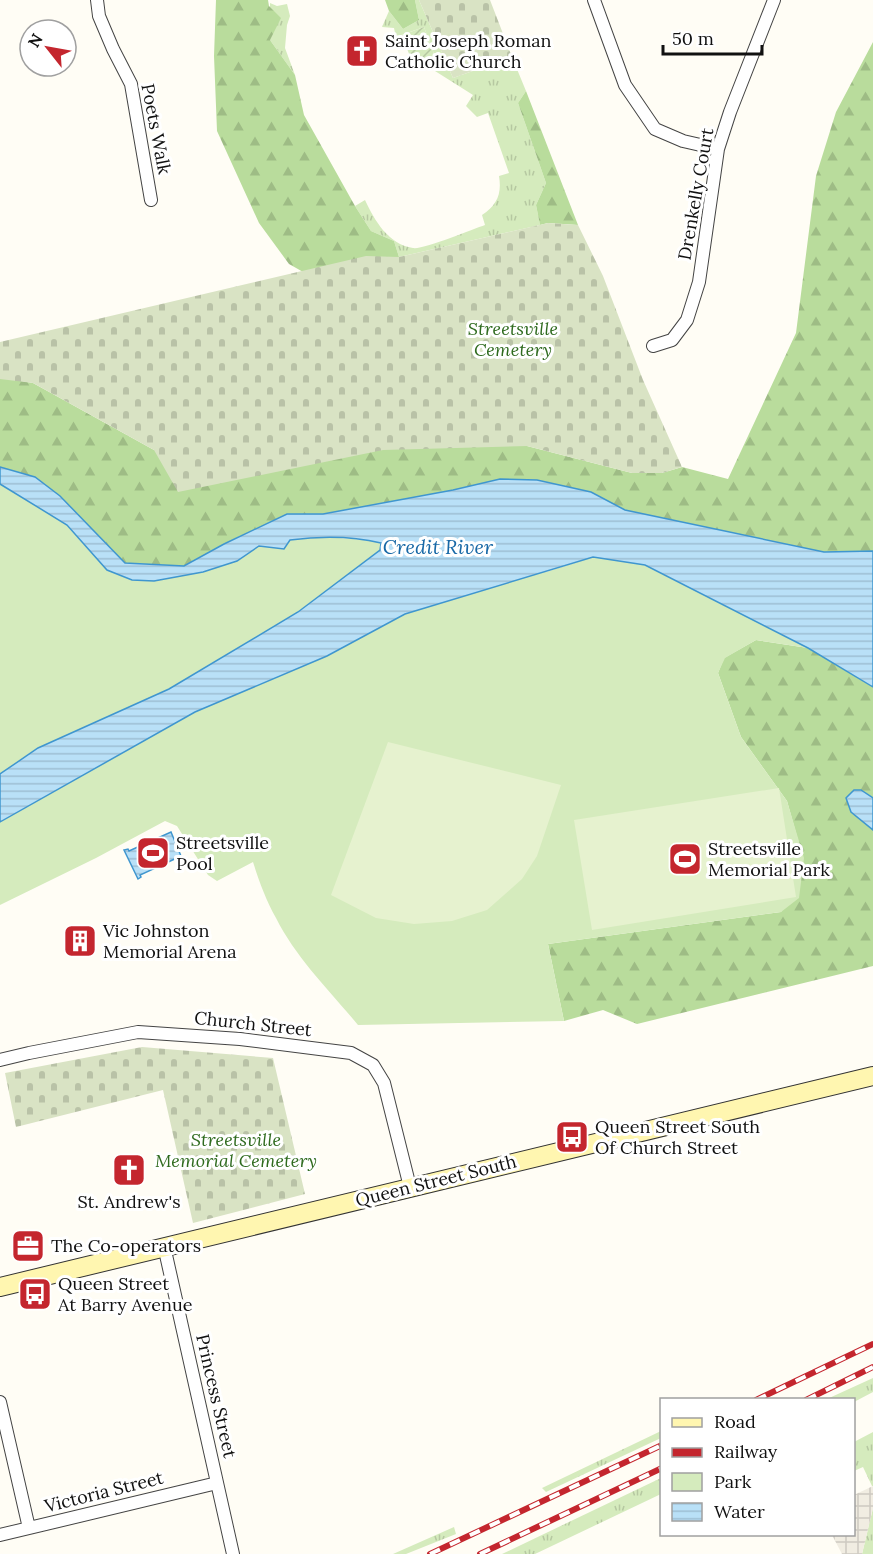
<svg xmlns="http://www.w3.org/2000/svg" width="873" height="1554" font-family="Lora,serif">
<style>
.grass{fill:url(#grass-tufts)}
.forest{fill:url(#forest-firs)}
.cemetery{fill:url(#cemetery-stones)}
.park{fill:#d5ebbd}
.garden{fill:url(#garden-furrows)}
.pitch{fill:#e6f2cf}
.plaza{fill:url(#plaza-grid)}
.water{fill:url(#water-rules);stroke:#3f96cf;stroke-width:1.5}
.lines{fill:none;stroke-linecap:round;stroke-linejoin:round}
.street-casing{stroke:#444;stroke-width:14}
.secondary-casing{stroke:#333;stroke-width:20}
.street{stroke:#fff;stroke-width:12}
.secondary{stroke:#fff6b0;stroke-width:18}
.rail-casing{stroke:#c4262e;stroke-width:6}
.rail{stroke:#fff;stroke-width:4;stroke-dasharray:11;stroke-linecap:butt}
.labels{text-anchor:middle;stroke-width:6;stroke-linejoin:round;paint-order:stroke}
.poi-label{font-size:18px;fill:#111;stroke:#fff;text-anchor:start}
.street-label{font-size:18px;fill:#111;stroke:#fff}
.park-label{font-size:18px;font-style:italic;fill:#2f6b1f;stroke:#fff}
.water-label{font-size:20px;font-style:italic;fill:#1768a6;stroke:#fff}
</style>
<defs>
<pattern id="grass-tufts" width="24" height="20" patternUnits="userSpaceOnUse" patternTransform="scale(1.5)"><rect width="24" height="20" fill="#d5ebbd"/><path d="M3 7l-1-3M5 7V3M7 7l1-3M15 17l-1-3M17 17v-4M19 17l1-3" fill="none" stroke="#b6c8a1"/></pattern>
<pattern id="forest-firs" width="22" height="20" patternUnits="userSpaceOnUse" patternTransform="scale(1.5)"><rect width="22" height="20" fill="#b9dc9c"/><path d="M5 1l3.5 6h-7zM16 11l3.5 6h-7z" fill="#9ebc85"/></pattern>
<pattern id="cemetery-stones" width="16" height="16" patternUnits="userSpaceOnUse" patternTransform="scale(1.5)"><rect width="16" height="16" fill="#d9e3c4"/><path d="M2 7V4a2 2 0 0 1 4 0v3zM10 15v-3a2 2 0 0 1 4 0v3z" fill="#b9c2a7"/></pattern>
<pattern id="garden-furrows" width="10" height="10" patternUnits="userSpaceOnUse" patternTransform="scale(1.5)"><rect width="10" height="10" fill="#d5ebbd"/><path d="M-1 1l2-2M0 10L10 0M9 11l2-2" fill="none" stroke="#b6c8a1"/></pattern>
<pattern id="plaza-grid" width="8" height="8" patternUnits="userSpaceOnUse" patternTransform="scale(1.5)"><rect width="8" height="8" fill="#f1ede2"/><path d="M0 4h8M4 0v8" fill="none" stroke="#cecac1"/></pattern>
<pattern id="water-rules" width="6" height="5" patternUnits="userSpaceOnUse" patternTransform="scale(1.5)"><rect width="6" height="5" fill="#b9e0f7"/><path d="M0 2.5h6" fill="none" stroke="#9ebfd3"/></pattern>
</defs>
<rect width="100%" height="100%" fill="#fffdf5"/>
<path class="grass" d="M415 0H419L453 78 512 57 526 91 518 103 546 183 536 205 540 225 399 257 394 241 371 231 355 206 365 200C375 221 388 244 413 248 423 250 473 229 485 225L482 215C497 205 502 194 499 176L509 173 488 113 477 117 466 106 473 95 435 71 437 62 424 27 393 38 395 33 394 28 382 27 389 11 403 29 419 20Z
M270 3 277 6 287 4 290 16 287 25 285 48 295 75 270 40Z
M873 1378V1392L854 1402V1400L827 1399Z
M661 1431V1438L546 1492 542 1488Z
M873 1432V1486H872L863 1467 854 1471V1442Z
M661 1478V1494L535 1554H502Z
M873 1508V1554H862Z
M454 1527 456 1534 406 1554H393Z"/>
<path class="forest" d="M216 0H268L269 6 281 18 270 40 295 75 304 115 355 206 371 231 394 241 399 257 527 446 632 473H662L682 467 728 479 796 333 816 176 836 112 873 42V551L824 552 625 510 591 492 537 480 500 479 453 490 323 514H287L224 544 184 566 125 563 60 496 35 477 0 467V379L5 378 33 383 154 450 312 277 289 264 259 223 217 131 214 56Z
M385 0H415L419 20 403 29 389 11Z
M526 91 578 225 548 223 540 225 536 205 546 183 518 103Z
M756 640 808 648 873 687V798L861 790 851 812 873 830V966L637 1024 603 1010 564 1021 548 944 781 912 800 874 803 858 787 801 741 737 718 673 724 658Z"/>
<path class="cemetery" d="M419 0H490L512 57 453 78Z
M548 223 578 225 603 276 643 380 682 467 662 473H632L527 446 383 450 178 492 154 450 33 383 0 379V342L366 256 399 257Z
M142 1047 273 1058 305 1194 193 1223 163 1090 16 1127 5 1073Z"/>
<path class="park" d="M0 484 67 525 107 570 132 580 237 561 259 546 284 548 289 540C321 536 350 538 381 542L380 549 546 572 593 557 645 565 808 648 756 640 725 658 718 673 741 737 787 801 804 858 799 898 781 912 548 944 564 1021 358 1025C330 991 296 958 276 918 266 900 259 881 253 862L217 881 208 875 177 826 165 821 96 858 0 905Z"/>
<path class="garden" d="M424 27 437 62 415 70 402 35Z"/>
<path class="pitch" d="M388 742 561 785 537 856 522 879 487 910 452 921 414 924 376 918 331 895Z
M779 788 796 897 592 930 574 820Z"/>
<path class="plaza" d="M873 1486V1508L862 1554H842L832 1535 854 1534V1495Z"/>
<path class="water" d="M0 467 35 477 60 496 125 563 184 566 224 544 287 514H323L453 490 500 479 537 480 591 492 625 510 824 552 873 551V687L808 648 645 565 593 557 405 614 327 656 195 712 0 822V774L38 748 169 689 298 612 380 550 381 543C352 536 320 536 290 540L284 549 259 546 237 561 203 572 154 581 132 580 107 570 67 525 0 484Z
M854 790H861L873 798V830L851 812 846 798Z
M171 832 181 856 140 875 141 877 138 879 124 850 128 849 129 851Z"/>
<g class="lines">
<g class="street-casing">
<path id="street" d="M97 0 99 16 113 49 131 84 151 200
M594 0 625 85 655 129 683 141 718 149
M653 346 672 340 687 320 699 282 718 149 730 112 774 0
M0 1060 29 1053 138 1032 240 1039 351 1053 373 1065 384 1083 410 1187
M164 1246 233 1554
M0 1402 29 1528
M0 1535 217 1483"/>
</g>
<g class="secondary-casing">
<path id="secondary" d="M0 1287 873 1076"/>
</g>
<use href="#street" class="street"/>
<use href="#secondary" class="secondary"/>
<g class="rail-casing">
<path id="rail" d="M756 1400 873 1344
M806 1400 873 1367
M430 1554 662 1445
M480 1554 662 1468"/>
</g>
<use href="#rail" class="rail"/>
</g>
<defs>
<g id="church-square" transform="scale(1.725)"><rect x="-9" y="-9" width="18" height="18" rx="4" fill="#c4262e" stroke="#fff"/><path d="M-1.2-6h2.4v3.5h3.3v2.4h-3.3V6h-2.4V-.1h-3.3v-2.4h3.3Z" fill="#fff"/></g>
<g id="stadium-square" transform="scale(1.725)"><rect x="-9" y="-9" width="18" height="18" rx="4" fill="#c4262e" stroke="#fff"/><path d="M0-5a6.5 5 0 1 0 0 10a6.5 5 0 1 0 0-10ZM-3.5-1.8h7v3.6h-7Z" fill="#fff"/></g>
<g id="building-square" transform="scale(1.725)"><rect x="-9" y="-9" width="18" height="18" rx="4" fill="#c4262e" stroke="#fff"/><path d="M-4-6H4V6H1V3H-1V6H-4ZM-2.5-4.3h1.7v1.8h-1.7ZM.8-4.3h1.7v1.8H.8ZM-2.5-1h1.7V.8h-1.7ZM.8-1h1.7V.8H.8Z" fill="#fff"/></g>
<g id="bus-square" transform="scale(1.725)"><rect x="-9" y="-9" width="18" height="18" rx="4" fill="#c4262e" stroke="#fff"/><path d="M-5-6H5V4H4V6H2V4H-2V6H-4V4H-5ZM-3.5-4V0h7V-4ZM-3.5 1.2v1.5H-2V1.2ZM2 1.2v1.5H3.5V1.2Z" fill="#fff"/></g>
<g id="office-square" transform="scale(1.725)"><rect x="-9" y="-9" width="18" height="18" rx="4" fill="#c4262e" stroke="#fff"/><path d="M-6-3h4V-5.5h4V-3h4V5H-6ZM-1-4.5V-3h2v-1.5ZM-6 0V1H6V0Z" fill="#fff"/></g>
</defs>
<g fill-rule="evenodd">
<use href="#church-square" x="362" y="51"/>
<use href="#stadium-square" x="153" y="853"/>
<use href="#stadium-square" x="685" y="859"/>
<use href="#building-square" x="80" y="941"/>
<use href="#bus-square" x="572" y="1137"/>
<use href="#church-square" x="129" y="1170"/>
<use href="#office-square" x="28" y="1246"/>
<use href="#bus-square" x="35" y="1294"/>
</g>
<g class="labels">
<g class="poi-label">
<text x="385" y="47">Saint Joseph Roman<tspan x="385" dy="21">Catholic Church</tspan></text>
<text x="176" y="849">Streetsville<tspan x="176" dy="21">Pool</tspan></text>
<text x="708" y="855">Streetsville<tspan x="708" dy="21">Memorial Park</tspan></text>
<text x="103" y="937">Vic Johnston<tspan x="103" dy="21">Memorial Arena</tspan></text>
<text x="595" y="1133">Queen Street South<tspan x="595" dy="21">Of Church Street</tspan></text>
<text x="129" y="1208" text-anchor="middle">St. Andrew's</text>
<text x="51" y="1252">The Co-operators</text>
<text x="58" y="1290">Queen Street<tspan x="58" dy="21">At Barry Avenue</tspan></text>
</g>
<g class="street-label">
<text transform="translate(156 129) rotate(79)" y="6">Poets Walk</text>
<text transform="translate(696 194) rotate(-80)" y="6">Drenkelly Court</text>
<text transform="translate(253 1024) rotate(6)" y="6">Church Street</text>
<text transform="translate(436 1181) rotate(-14)" y="6">Queen Street South</text>
<text transform="translate(216 1396) rotate(77)" y="6">Princess Street</text>
<text transform="translate(104 1492) rotate(-14)" y="6">Victoria Street</text>
</g>
<g class="park-label">
<text x="513" y="335">Streetsville<tspan x="513" dy="21">Cemetery</tspan></text>
<text x="236" y="1146">Streetsville<tspan x="236" dy="21">Memorial Cemetery</tspan></text>
</g>
<g class="water-label">
<text x="438" y="554">Credit River</text>
</g>
</g>
<rect x="660" y="1398" width="195" height="138" fill="#ffffff" stroke="#a0a0a0" stroke-width="1.5"/>
<rect x="672" y="1418" width="30" height="9" fill="#fff6b0" stroke="#a0a0a0" stroke-width="1.5"/>
<text x="714" y="1428" font-size="18" fill="#111111">Road</text>
<rect x="672" y="1448" width="30" height="9" fill="#c4262e" stroke="#a0a0a0" stroke-width="1.5"/>
<text x="714" y="1458" font-size="18" fill="#111111">Railway</text>
<rect x="672" y="1473" width="30" height="18" fill="#d5ebbd" stroke="#a0a0a0" stroke-width="1.5"/>
<text x="714" y="1488" font-size="18" fill="#111111">Park</text>
<rect x="672" y="1503" width="30" height="18" fill="url(#water-rules)" stroke="#a0a0a0" stroke-width="1.5"/>
<text x="714" y="1518" font-size="18" fill="#111111">Water</text>
<g transform="translate(48 48) rotate(301)"><circle r="28" fill="#ffffff" stroke="#a0a0a0" stroke-width="1.5"/>
<path d="M0-4.5L10 22L0 15L-10 22Z" fill="#c4262e"/>
<text y="-9" font-size="16" font-weight="bold" text-anchor="middle" fill="#111111">N</text>
</g>
<path d="M663 45v9h99v-9" fill="none" stroke="#111111" stroke-width="3"/>
<text x="672" y="45" font-size="18" fill="#111111" stroke="#ffffff" stroke-width="4.5" paint-order="stroke">50 m</text>
</svg>
